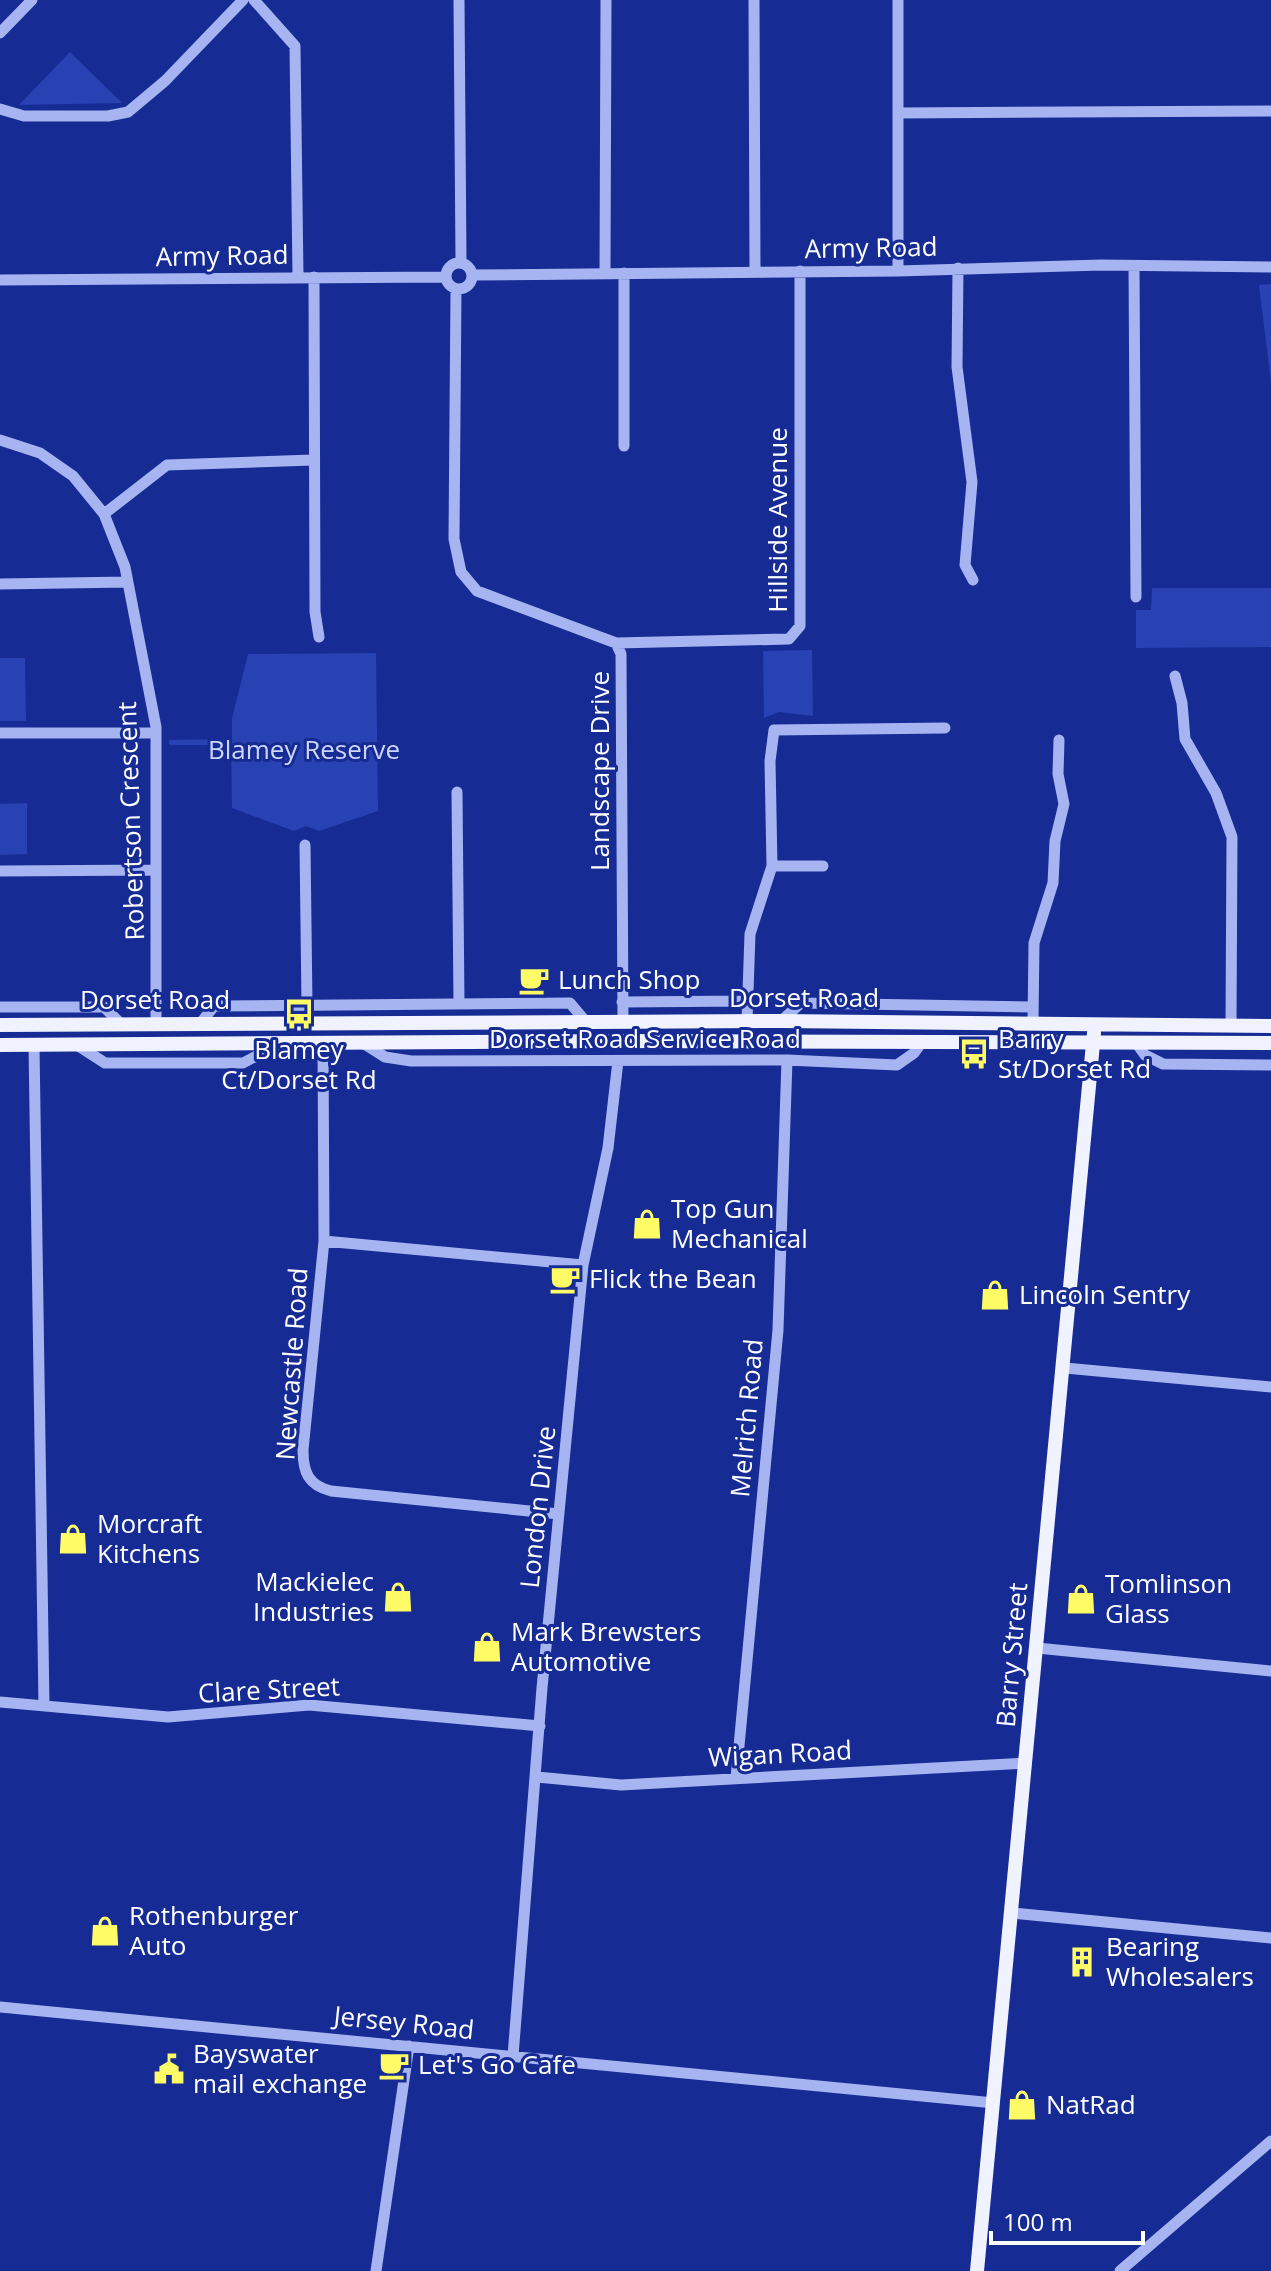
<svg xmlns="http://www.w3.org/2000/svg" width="1271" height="2271" font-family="'Open Sans',sans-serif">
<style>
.green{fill:#2842b3}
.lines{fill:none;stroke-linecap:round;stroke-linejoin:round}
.minor{stroke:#a6b4f1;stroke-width:11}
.major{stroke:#f0f2ff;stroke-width:14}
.labels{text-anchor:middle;stroke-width:6;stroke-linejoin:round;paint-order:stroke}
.street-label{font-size:26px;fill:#fff;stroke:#162b94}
.park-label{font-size:26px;fill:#cdd6fc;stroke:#162b94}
.poi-label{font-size:26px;fill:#fff;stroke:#162b94;text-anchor:start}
</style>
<rect width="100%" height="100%" fill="#162b94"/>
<path class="green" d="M70 52 122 103 19 105Z
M1271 284V382L1259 285Z
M1152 588H1271V647L1136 648V610H1151Z
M812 650 813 716 779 712 764 718 763 651Z
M376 653 378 811 319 831 306 826 294 831 232 808 231 745H169V740L232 739V718L248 654Z
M0 658H25L26 721H0Z
M27 803V854L0 855V804Z"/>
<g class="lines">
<path class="minor" d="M254 0 295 46 298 277
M459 0 461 262
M754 0 755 272
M898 0V271
M0 33 32 0
M0 109 24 116H108L128 112 165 81 243 0
M899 113 1271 111
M446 276a13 13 0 1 1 26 0a13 13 0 1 1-26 0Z
M1134 266 1136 597
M958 268 957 367 972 482 965 565 973 580
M605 274 606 0
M472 275 898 271 1101 265 1271 267
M314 277 315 612 319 637
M0 280 445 277
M456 289 454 539 461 572 477 591 616 643 621 654 623 1022
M0 440 40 453 73 476 104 514 125 567 156 727V1024
M624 446V273
M104 514 167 465 313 460
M0 584 128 582
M616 643 789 639 800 626V271
M1175 676 1182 703 1185 739 1216 793 1232 837 1231 1026
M1 733H156
M457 792 459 1004
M305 845 307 1005
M772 866H823
M0 871 156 870
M622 1002 748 1001
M0 1007H104L121 1024
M747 1021 750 934 772 866 770 761 774 730 945 728
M781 1021 801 1003 1033 1007
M1033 1023 1034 943 1053 883 1055 841 1064 804 1058 774 1059 740
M200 1024 214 1006 570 1003 587 1023
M363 1043 385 1057 411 1061 787 1060 897 1065 914 1053 922 1042
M323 1044 324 1241 303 1450C303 1472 308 1485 331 1491L559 1514
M1137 1044 1145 1055 1163 1064 1271 1065
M34 1045 44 1706
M77 1045 105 1063H243L281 1043
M324 1241 583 1265
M1065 1368 1271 1387
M1037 1648 1271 1671
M0 1702 168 1717 309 1705 540 1726
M537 1777 621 1785 1026 1763
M736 1778 778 1330 787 1060
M1012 1913 1271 1938
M0 2007 994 2103
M513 2056 542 1688 583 1265 608 1148 618 1061
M376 2271 409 2046
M1120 2271 1271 2141"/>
<path class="major" d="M0 1025 781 1021 1271 1026
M0 1045 623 1041 1271 1043
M977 2271 1094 1033"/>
</g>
<defs>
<g id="cafe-bare" transform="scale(2.4)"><path d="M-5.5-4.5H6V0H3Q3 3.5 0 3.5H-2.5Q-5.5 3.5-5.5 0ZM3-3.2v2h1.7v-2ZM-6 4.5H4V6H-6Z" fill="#fffb66" stroke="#162b94" stroke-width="2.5" paint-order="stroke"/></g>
<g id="bus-bare" transform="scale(2.4)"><path d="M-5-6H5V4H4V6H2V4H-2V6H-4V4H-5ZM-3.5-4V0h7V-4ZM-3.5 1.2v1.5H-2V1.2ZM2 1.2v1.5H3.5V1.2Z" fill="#fffb66" stroke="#162b94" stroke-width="2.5" paint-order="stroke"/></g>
<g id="shop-bare" transform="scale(2.4)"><path d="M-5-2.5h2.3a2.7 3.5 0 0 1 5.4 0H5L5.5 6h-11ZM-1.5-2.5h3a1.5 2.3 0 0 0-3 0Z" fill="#fffb66" stroke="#162b94" stroke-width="2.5" paint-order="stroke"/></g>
<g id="building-bare" transform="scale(2.4)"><path d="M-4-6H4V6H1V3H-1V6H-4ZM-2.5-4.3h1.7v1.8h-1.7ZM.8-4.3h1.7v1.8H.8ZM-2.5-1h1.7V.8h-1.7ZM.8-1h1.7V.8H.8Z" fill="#fffb66" stroke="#162b94" stroke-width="2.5" paint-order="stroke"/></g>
<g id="civic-bare" transform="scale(2.4)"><path d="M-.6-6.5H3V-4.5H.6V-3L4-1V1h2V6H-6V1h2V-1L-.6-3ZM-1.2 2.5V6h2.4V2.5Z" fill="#fffb66" stroke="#162b94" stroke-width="2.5" paint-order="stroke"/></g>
</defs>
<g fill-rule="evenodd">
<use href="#cafe-bare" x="534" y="980"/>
<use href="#bus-bare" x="299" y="1014"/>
<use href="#bus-bare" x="974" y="1054"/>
<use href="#shop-bare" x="647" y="1224"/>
<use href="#cafe-bare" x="565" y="1279"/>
<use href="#shop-bare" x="995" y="1295"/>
<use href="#shop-bare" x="73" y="1539"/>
<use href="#shop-bare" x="398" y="1597"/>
<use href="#shop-bare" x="1081" y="1599"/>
<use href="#shop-bare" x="487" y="1647"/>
<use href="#shop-bare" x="105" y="1931"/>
<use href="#building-bare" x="1082" y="1962"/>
<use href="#cafe-bare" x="394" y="2065"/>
<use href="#civic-bare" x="169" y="2069"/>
<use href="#shop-bare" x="1022" y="2105"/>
</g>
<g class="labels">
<g class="street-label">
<text transform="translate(871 248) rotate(-1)" y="9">Army Road</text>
<text transform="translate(222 256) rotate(-1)" y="9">Army Road</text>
<text transform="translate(778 520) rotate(-90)" y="9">Hillside Avenue</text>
<text transform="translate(600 771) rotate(-90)" y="9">Landscape Drive</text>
<text transform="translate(131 821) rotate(-92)" y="9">Robertson Crescent</text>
<text x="804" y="1007">Dorset Road</text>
<text x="155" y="1009">Dorset Road</text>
<text x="645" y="1048">Dorset Road Service Road</text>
<text transform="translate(292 1364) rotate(-86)" y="9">Newcastle Road</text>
<text transform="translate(747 1418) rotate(-85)" y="9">Melrich Road</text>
<text transform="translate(538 1507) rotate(-84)" y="9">London Drive</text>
<text transform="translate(1012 1655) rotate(-85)" y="9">Barry Street</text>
<text transform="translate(269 1690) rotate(-3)" y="9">Clare Street</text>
<text transform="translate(780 1754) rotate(-3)" y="9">Wigan Road</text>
<text transform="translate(404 2023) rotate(6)" y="9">Jersey Road</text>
</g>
<g class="park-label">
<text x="304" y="759">Blamey Reserve</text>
</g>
<g class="poi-label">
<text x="558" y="989">Lunch Shop</text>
<text x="998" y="1048">Barry<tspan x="998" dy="30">St/Dorset Rd</tspan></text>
<text x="299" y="1059" text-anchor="middle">Blamey<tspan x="299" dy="30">Ct/Dorset Rd</tspan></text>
<text x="671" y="1218">Top Gun<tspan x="671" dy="30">Mechanical</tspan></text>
<text x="589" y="1288">Flick the Bean</text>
<text x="1019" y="1304">Lincoln Sentry</text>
<text x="97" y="1533">Morcraft<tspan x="97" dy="30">Kitchens</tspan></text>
<text x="374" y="1591" text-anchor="end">Mackielec<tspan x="374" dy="30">Industries</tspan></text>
<text x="1105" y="1593">Tomlinson<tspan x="1105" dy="30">Glass</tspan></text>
<text x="511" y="1641">Mark Brewsters<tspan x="511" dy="30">Automotive</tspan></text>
<text x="129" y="1925">Rothenburger<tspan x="129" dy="30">Auto</tspan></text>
<text x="1106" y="1956">Bearing<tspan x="1106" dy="30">Wholesalers</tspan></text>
<text x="193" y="2063">Bayswater<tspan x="193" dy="30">mail exchange</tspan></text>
<text x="418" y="2074">Let's Go Cafe</text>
<text x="1046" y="2114">NatRad</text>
</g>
</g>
<path d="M991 2231v12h152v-12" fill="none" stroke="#ffffff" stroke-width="4"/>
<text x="1003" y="2231" font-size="24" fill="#ffffff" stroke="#162b94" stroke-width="6" paint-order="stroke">100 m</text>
</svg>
